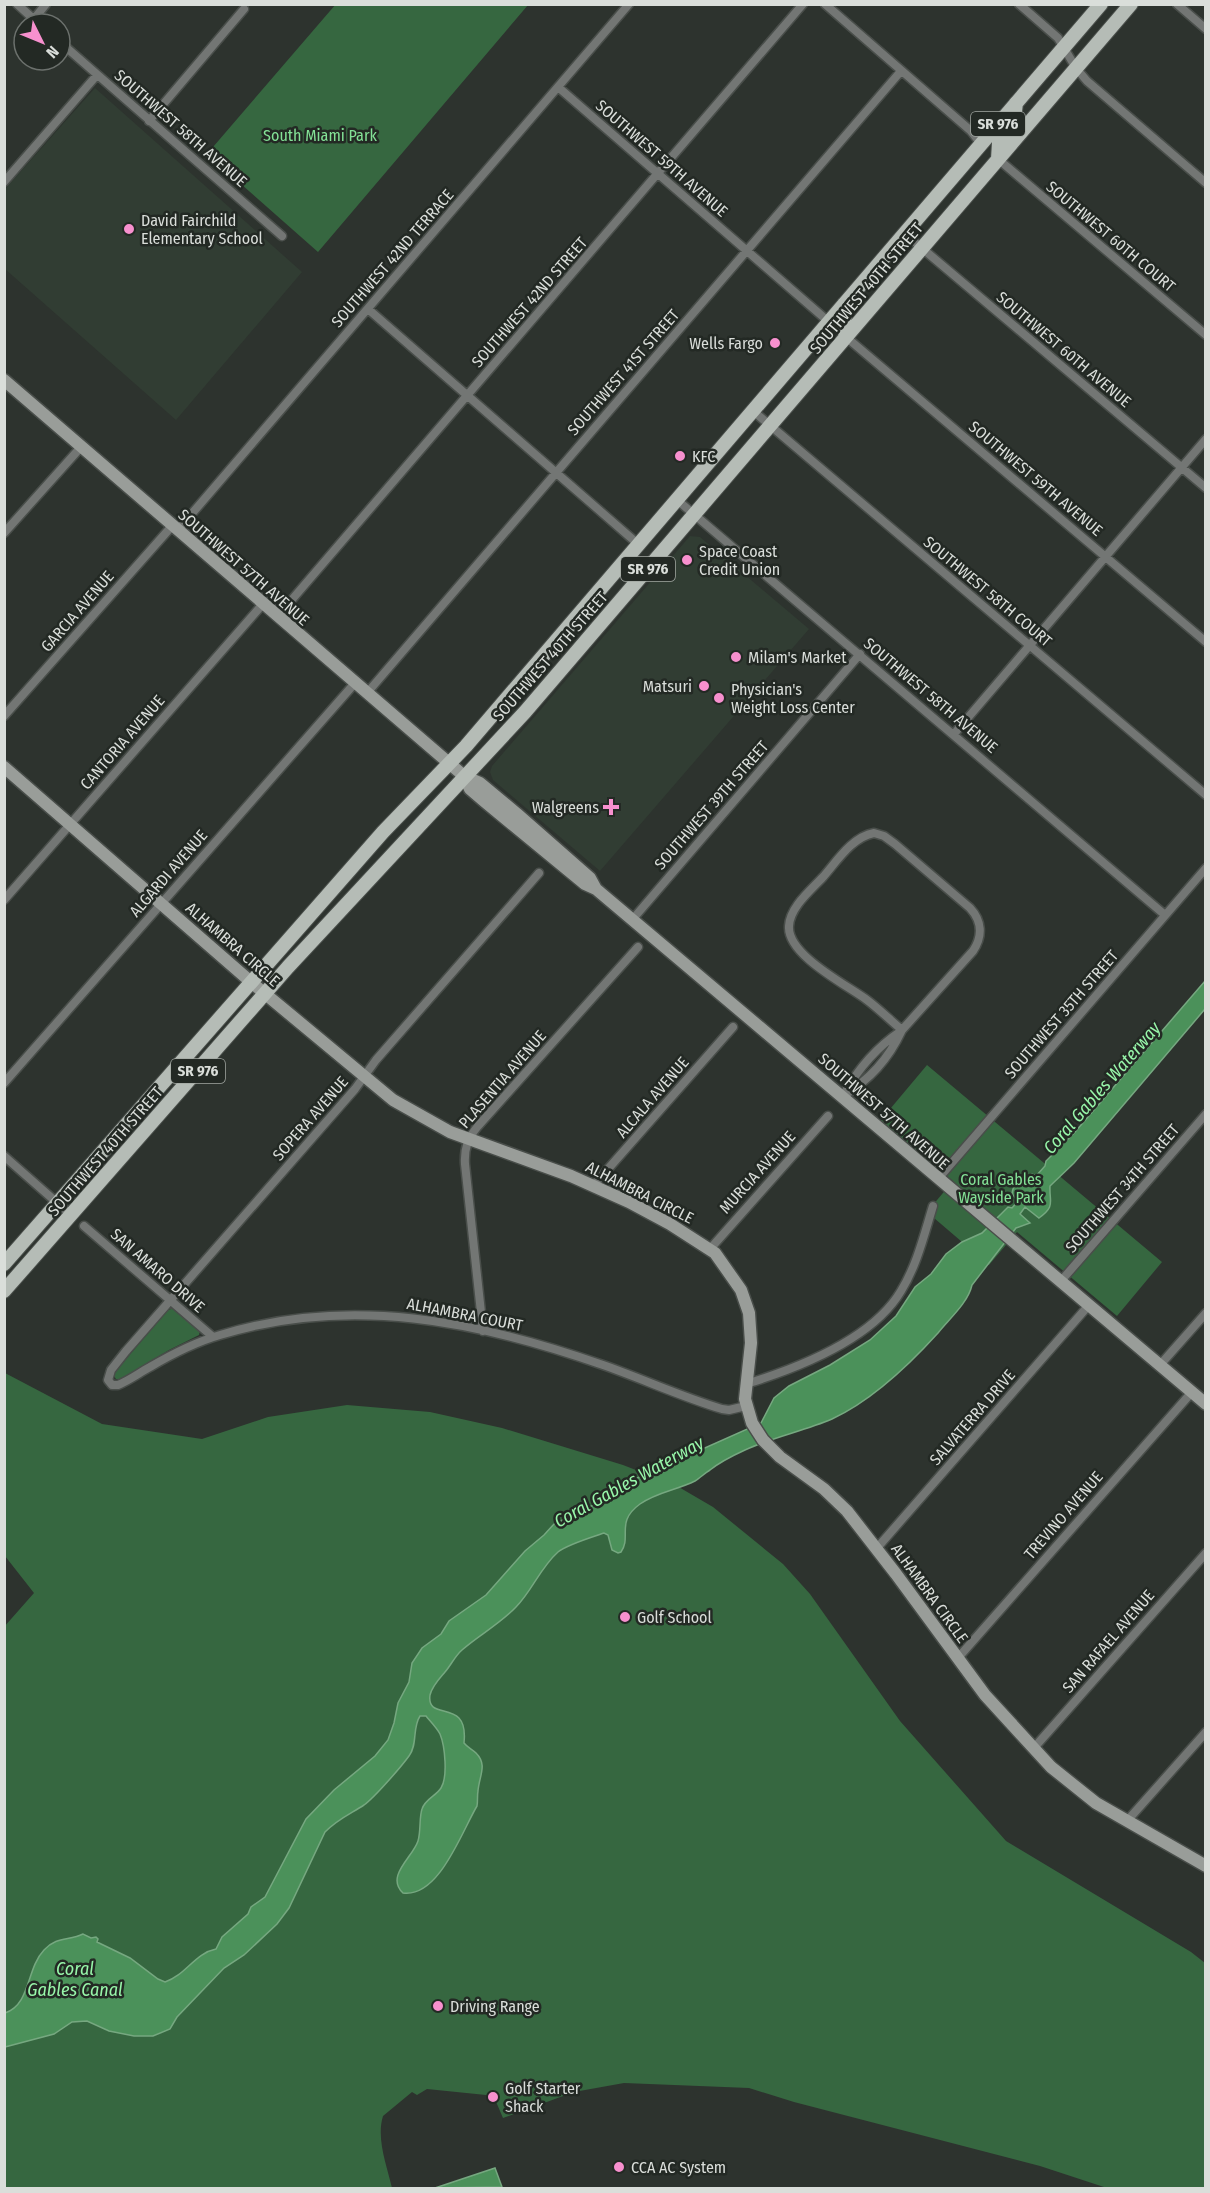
<svg xmlns="http://www.w3.org/2000/svg" width="1210" height="2193" font-family="'Fira Sans Condensed',sans-serif">
<style>
.built{fill:#313d33}
.green{fill:#366740}
.water{fill:#4b915a;stroke:#76a880;stroke-width:1.5}
.lines{fill:none;stroke-linecap:round;stroke-linejoin:round}
.street-casing{stroke:#494e4a;stroke-width:11}
.secondary-casing{stroke:#494e4a;stroke-width:15}
.primary-casing{stroke:#494e4a;stroke-width:16}
.street{stroke:#737674;stroke-width:8}
.secondary{stroke:#999d99;stroke-width:12}
.primary{stroke:#b5bcb6;stroke-width:14}
.poi-dot{fill:#f790ce;stroke:#232924;stroke-width:2}
.labels{text-anchor:middle;stroke-width:5;stroke-linejoin:round;paint-order:stroke}
.shield{fill:#232924;stroke:#a3a8a3;stroke-width:1.5}
.shield-label{font-size:15px;font-weight:bold;fill:#dadeda}
.street-label{font-size:16px;fill:#dadeda;stroke:#232924}
.park-label{font-size:16px;fill:#83e196;stroke:#232924}
.poi-label{font-size:16px;fill:#dadeda;stroke:#232924;text-anchor:start}
.water-label{font-size:18px;font-style:italic;fill:#98f7aa;stroke:#232924}
</style>
<rect width="100%" height="100%" fill="#2d332e"/>
<path class="built" d="M95 88 302 272 176 420 5 269V189Z
M690 536 700 537 809 629 600 871 493 780 490 772 492 766Z"/>
<path class="green" d="M336 4 528 5 318 252 207 154Z
M927 1065 1162 1262 1117 1316 1017 1232 989 1265 927 1212 953 1181 880 1121Z
M174 1308 200 1331 199 1335 169 1350 121 1379H116L114 1376 115 1372 168 1310Z
M5 1373 102 1424 202 1439 268 1417 347 1405 430 1412 502 1428 623 1465 677 1486 713 1507 783 1564 810 1594 900 1721 1006 1841 1191 1952 1205 1963V2188H1107L1040 2166 794 2102 749 2088 624 2083 574 2092 503 2118 494 2097 486 2095 427 2089 417 2095 412 2092 383 2116C376 2139 387 2166 392 2188H5L4 1627 34 1593 5 1556Z"/>
<path class="water" d="M1205 981V1009L1074 1163 1050 1186C1049 1202 1056 1206 1039 1218L1025 1207 1020 1214 1030 1223 1016 1228 972 1285C968 1303 949 1319 938 1333 909 1365 871 1401 832 1419 804 1431 773 1437 745 1450 734 1455 720 1462 710 1470 705 1473 700 1478 695 1481 677 1490 657 1492 640 1504 615 1522 632 1537 621 1552L618 1553 612 1550 608 1535 604 1533C592 1537 566 1545 558 1552 540 1568 532 1591 516 1607 500 1624 479 1635 462 1650 455 1656 451 1665 445 1672 439 1679 432 1686 430 1695 426 1723 469 1696 464 1743 467 1747 472 1749 476 1753 488 1765 479 1776 478 1791 477 1796 478 1800 477 1806 462 1831 439 1898 403 1893 385 1876 413 1857 418 1841 421 1831 419 1818 422 1809 425 1799 436 1796 441 1788 448 1777 445 1746 440 1734 437 1728 430 1721 426 1716H420C412 1728 418 1744 409 1756 401 1767 374 1798 364 1805 350 1814 336 1820 325 1832L289 1908 277 1924 244 1955 224 1968 177 2017 170 2029 153 2036H134L109 2031 87 2021 72 2022 54 2034 5 2047V2013C31 2004 26 1969 44 1950 57 1936 69 1941 83 1934L91 1938 96 1937 98 1939 97 1942 130 1958 158 1979 165 1982C186 1975 195 1953 216 1949L222 1937 248 1914 251 1907 265 1897 306 1819 334 1790 375 1756 388 1740 394 1723 398 1703 409 1682 412 1663 422 1648 441 1634 449 1621 486 1595 525 1551 544 1535 554 1524 608 1498 633 1480 761 1423 774 1398 789 1386 830 1365 870 1340 896 1316 915 1287 931 1274 946 1254 962 1242 982 1233 1008 1207 1012 1208 1018 1201 1012 1194C1013 1182 1023 1178 1032 1174L1036 1176 1045 1166 1046 1161 1075 1132Z
M495 2168 502 2187 435 2188Z"/>
<g class="lines">
<g class="street-casing">
<path id="street" d="M17 4 39 24
M825 4 971 131 981 144
M1019 4 1058 38 1076 68 1087 81 1206 183
M1177 4 1206 29
M34 19 46 4
M60 42 282 236
M558 87 829 322
M149 121 244 9
M998 159 1206 335
M4 182 97 75
M904 233 1206 488
M368 309 638 544
M846 337 1206 642
M752 410 1206 795
M676 499 1165 915
M177 531 629 4
M4 533 81 447
M277 617 803 4
M367 693 901 71
M4 716 172 526
M954 734 1206 439
M874 833 884 836 895 844 970 908C982 921 983 936 973 951L902 1030C890 1020 879 1009 867 1000 847 985 787 955 789 926 790 907 811 890 823 877 837 861 852 837 874 833Z
M539 873 376 1060 355 1089 126 1351 111 1370 108 1380 112 1385H118C130 1380 139 1373 150 1367 172 1354 196 1342 220 1335 350 1295 478 1321 603 1365 643 1379 682 1397 722 1409L729 1410 746 1406
M4 900 262 605
M632 920 860 654
M4 1083 355 683
M844 1094C858 1069 877 1047 901 1031
M842 1097C870 1079 888 1060 902 1030
M4 1156 71 1215
M938 1179 1206 868
M593 1186 733 1027
M84 1226 213 1337
M710 1249 828 1116
M1061 1281 1206 1114
M483 1331 465 1164C464 1148 468 1138 478 1126L638 947
M1160 1365 1206 1313
M746 1384C798 1368 872 1340 901 1291 917 1265 924 1235 933 1206
M877 1548 1089 1305
M957 1659 1192 1392
M1033 1749 1206 1553
M1127 1821 1206 1732"/>
</g>
<g class="secondary-casing">
<path id="secondary" d="M4 380 464 776 480 783 516 813 590 878 596 889
M4 767 251 982 393 1100 450 1132 571 1176 629 1202 670 1224 715 1253 741 1290 749 1313 751 1343 745 1399 752 1423 763 1440 780 1457 824 1489 847 1511 896 1574 985 1695 1051 1767 1096 1803 1206 1866
M464 776 470 789 484 801 585 884 596 889 1206 1404"/>
</g>
<g class="primary-casing">
<path id="primary" d="M998 159 999 143 1002 134 1014 120 1016 103
M844 304C845 316 843 326 846 337
M4 1264 383 832 466 746 1101 4
M4 1291 288 967 525 712 1131 4"/>
</g>
<use href="#street" class="street"/>
<use href="#secondary" class="secondary"/>
<use href="#primary" class="primary"/>
</g>
<g class="poi-dot">
<circle cx="129" cy="229" r="6"/>
<circle cx="775" cy="343" r="6"/>
<circle cx="680" cy="456" r="6"/>
<circle cx="687" cy="560" r="6"/>
<circle cx="736" cy="657" r="6"/>
<circle cx="704" cy="686" r="6"/>
<circle cx="719" cy="698" r="6"/>
<path d="M608 798h6v6h6v6h-6v6h-6v-6h-6v-6h6z"/>
<circle cx="625" cy="1617" r="6"/>
<circle cx="438" cy="2006" r="6"/>
<circle cx="493" cy="2097" r="6"/>
<circle cx="619" cy="2167" r="6"/>
</g>
<g class="labels">
<g class="shield">
<rect x="971" y="112" width="54" height="24" rx="4.5"/>
<rect x="621" y="557" width="54" height="24" rx="4.5"/>
<rect x="171" y="1059" width="54" height="24" rx="4.5"/>
</g>
<g class="shield-label">
<text x="998" y="129">SR 976</text>
<text x="648" y="574">SR 976</text>
<text x="198" y="1076">SR 976</text>
</g>
<g class="street-label">
<text transform="translate(181 128) rotate(41)" y="6">SOUTHWEST 58TH AVENUE</text>
<text transform="translate(662 158) rotate(41)" y="6">SOUTHWEST 59TH AVENUE</text>
<text transform="translate(1111 236) rotate(40)" y="6">SOUTHWEST 60TH COURT</text>
<text transform="translate(392 258) rotate(-49)" y="6">SOUTHWEST 42ND TERRACE</text>
<text transform="translate(866 288) rotate(-50)" y="6">SOUTHWEST 40TH STREET</text>
<text transform="translate(529 302) rotate(-49)" y="6">SOUTHWEST 42ND STREET</text>
<text transform="translate(1064 349) rotate(40)" y="6">SOUTHWEST 60TH AVENUE</text>
<text transform="translate(623 372) rotate(-49)" y="6">SOUTHWEST 41ST STREET</text>
<text transform="translate(1036 478) rotate(40)" y="6">SOUTHWEST 59TH AVENUE</text>
<text transform="translate(244 567) rotate(41)" y="6">SOUTHWEST 57TH AVENUE</text>
<text transform="translate(988 591) rotate(40)" y="6">SOUTHWEST 58TH COURT</text>
<text transform="translate(77 611) rotate(-49)" y="6">GARCIA AVENUE</text>
<text transform="translate(550 656) rotate(-49)" y="6">SOUTHWEST 40TH STREET</text>
<text transform="translate(931 695) rotate(40)" y="6">SOUTHWEST 58TH AVENUE</text>
<text transform="translate(122 742) rotate(-49)" y="6">CANTORIA AVENUE</text>
<text transform="translate(711 805) rotate(-49)" y="6">SOUTHWEST 39TH STREET</text>
<text transform="translate(168 873) rotate(-49)" y="6">ALGARDI AVENUE</text>
<text transform="translate(233 944) rotate(41)" y="6">ALHAMBRA CIRCLE</text>
<text transform="translate(1061 1014) rotate(-49)" y="6">SOUTHWEST 35TH STREET</text>
<text transform="translate(502 1079) rotate(-49)" y="6">PLASENTIA AVENUE</text>
<text transform="translate(652 1097) rotate(-49)" y="6">ALCALA AVENUE</text>
<text transform="translate(884 1111) rotate(41)" y="6">SOUTHWEST 57TH AVENUE</text>
<text transform="translate(310 1118) rotate(-49)" y="6">SOPERA AVENUE</text>
<text transform="translate(105 1151) rotate(-49)" y="6">SOUTHWEST 40TH STREET</text>
<text transform="translate(757 1172) rotate(-48)" y="6">MURCIA AVENUE</text>
<text transform="translate(1122 1188) rotate(-49)" y="6">SOUTHWEST 34TH STREET</text>
<text transform="translate(640 1192) rotate(27)" y="6">ALHAMBRA CIRCLE</text>
<text transform="translate(158 1270) rotate(41)" y="6">SAN AMARO DRIVE</text>
<text transform="translate(465 1314) rotate(11)" y="6">ALHAMBRA COURT</text>
<text transform="translate(972 1417) rotate(-49)" y="6">SALVATERRA DRIVE</text>
<text transform="translate(1063 1515) rotate(-49)" y="6">TREVINO AVENUE</text>
<text transform="translate(930 1593) rotate(54)" y="6">ALHAMBRA CIRCLE</text>
<text transform="translate(1108 1641) rotate(-49)" y="6">SAN RAFAEL AVENUE</text>
</g>
<g class="park-label">
<text x="320" y="141">South Miami Park</text>
<text x="1001" y="1185">Coral Gables<tspan x="1001" dy="18">Wayside Park</tspan></text>
</g>
<g class="poi-label">
<text x="141" y="226">David Fairchild<tspan x="141" dy="18">Elementary School</tspan></text>
<text x="763" y="349" text-anchor="end">Wells Fargo</text>
<text x="692" y="462">KFC</text>
<text x="699" y="557">Space Coast<tspan x="699" dy="18">Credit Union</tspan></text>
<text x="748" y="663">Milam's Market</text>
<text x="692" y="692" text-anchor="end">Matsuri</text>
<text x="731" y="695">Physician's<tspan x="731" dy="18">Weight Loss Center</tspan></text>
<text x="599" y="813" text-anchor="end">Walgreens</text>
<text x="637" y="1623">Golf School</text>
<text x="450" y="2012">Driving Range</text>
<text x="505" y="2094">Golf Starter<tspan x="505" dy="18">Shack</tspan></text>
<text x="631" y="2173">CCA AC System</text>
</g>
<g class="water-label">
<text transform="translate(1102 1088) rotate(-49)" y="6">Coral Gables Waterway</text>
<text transform="translate(629 1482) rotate(-29)" y="6">Coral Gables Waterway</text>
<text x="75" y="1975">Coral<tspan x="75" dy="21">Gables Canal</tspan></text>
</g>
</g>
<rect width="1210" height="2193" fill="none" stroke="#dadeda" stroke-width="12"/>
<g transform="translate(42 42) rotate(133)"><circle r="28" fill="#232924" stroke="#6c716d" stroke-width="1.5"/>
<path d="M0-4.5L10 22L0 15L-10 22Z" fill="#f790ce"/>
<text y="-9" font-size="16" font-weight="bold" text-anchor="middle" fill="#dadeda">N</text>
</g>
</svg>
